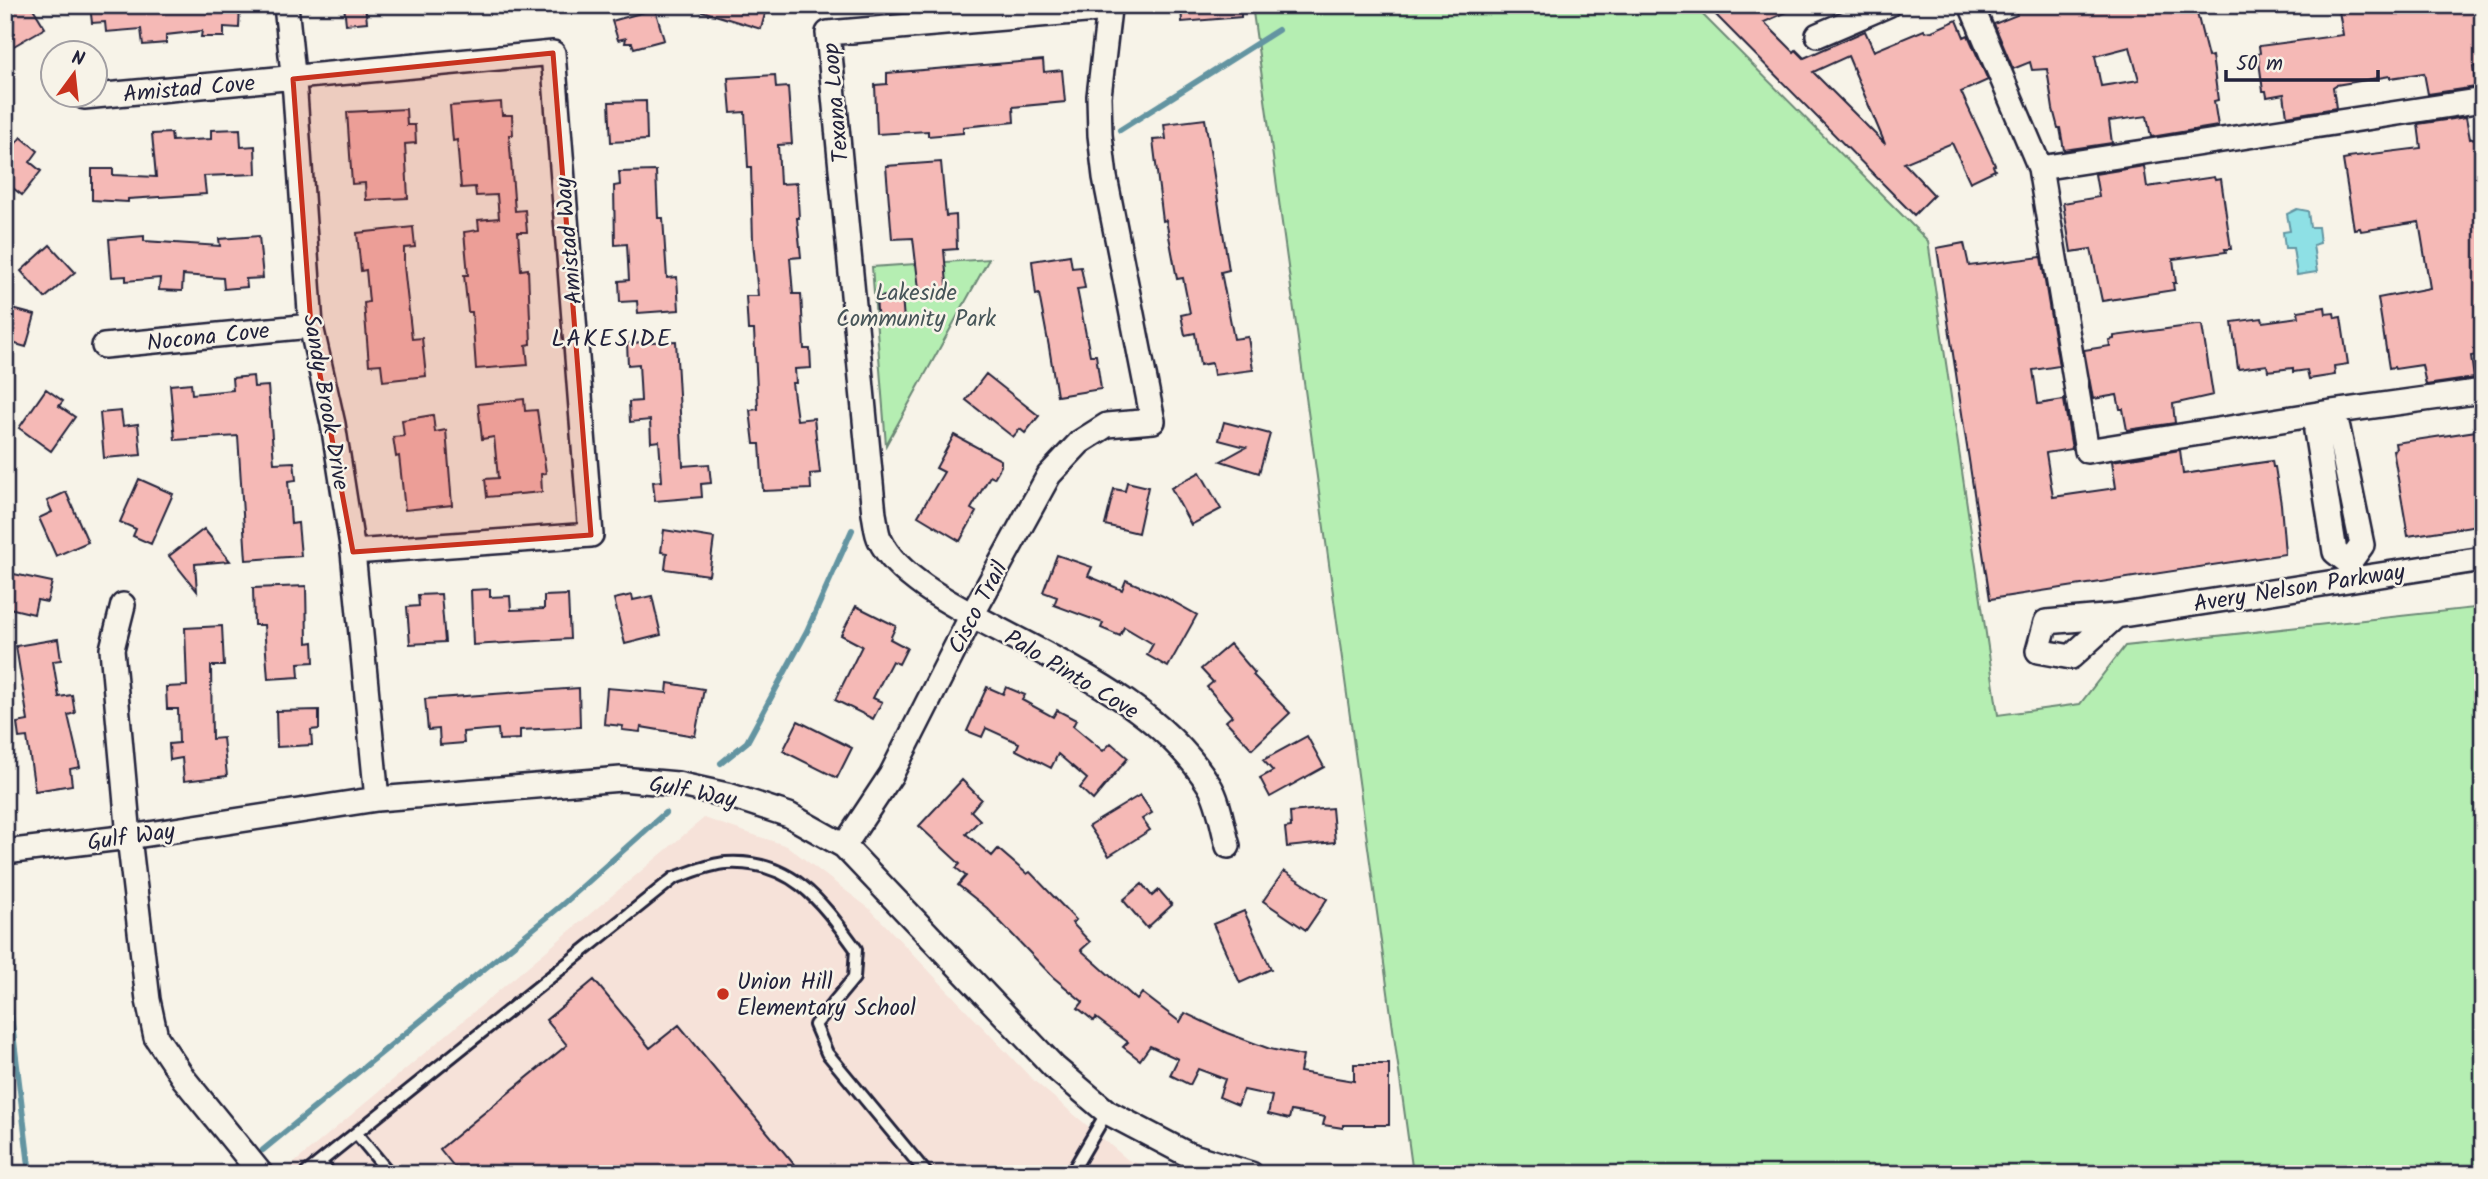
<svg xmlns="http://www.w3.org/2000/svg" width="2488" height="1179" font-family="Kalam,sans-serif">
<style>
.built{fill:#f6e2d9}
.green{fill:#b5eeb2;stroke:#6c8876;stroke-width:2}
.water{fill:#8ee0e5;stroke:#6394a1;stroke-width:2}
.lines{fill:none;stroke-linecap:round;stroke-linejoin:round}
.stream{stroke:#6394a1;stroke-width:6}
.building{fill:#f5b9b6;stroke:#22223b;stroke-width:2;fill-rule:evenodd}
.lane-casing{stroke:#22223b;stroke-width:16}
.street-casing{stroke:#22223b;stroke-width:28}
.lane{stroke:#f7f3e8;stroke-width:10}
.street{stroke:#f7f3e8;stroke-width:23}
.marked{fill:#c8321e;fill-opacity:0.2;stroke:#c8321e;stroke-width:5;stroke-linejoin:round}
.poi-dot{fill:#c8321e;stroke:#f7f3e8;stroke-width:2.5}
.labels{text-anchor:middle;stroke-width:5;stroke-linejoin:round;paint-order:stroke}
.street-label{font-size:23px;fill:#22223b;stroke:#f7f3e8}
.park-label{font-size:23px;fill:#475559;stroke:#f7f3e8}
.poi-label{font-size:23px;fill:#22223b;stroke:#f7f3e8;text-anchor:start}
.neighbourhood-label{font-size:24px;letter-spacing:2px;fill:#22223b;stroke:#f7f3e8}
</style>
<rect width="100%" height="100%" fill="#f7f3e8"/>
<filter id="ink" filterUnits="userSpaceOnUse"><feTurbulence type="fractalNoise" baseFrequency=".0143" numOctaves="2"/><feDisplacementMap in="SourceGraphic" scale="14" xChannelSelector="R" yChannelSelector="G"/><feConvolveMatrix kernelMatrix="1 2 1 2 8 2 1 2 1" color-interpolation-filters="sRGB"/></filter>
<g filter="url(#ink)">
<path class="built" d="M704 818 787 846 870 909 1032 1079 1128 1160 1169 1174H281Z"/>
<path class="green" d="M1252 5H1693L1928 241 1998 715 2080 704 2125 646 2483 607V1174H1413Z
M989 259 886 445 872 267Z"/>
<path class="water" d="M2297 209 2308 211 2310 227H2318L2320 243 2313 245 2317 272 2297 275 2293 248H2285L2283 232 2290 231 2287 214Z"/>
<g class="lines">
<path class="stream" d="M1120 130 1278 30
M721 763 747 742 807 631 852 530
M5 966 30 1174
M263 1150 562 905 665 813
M234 1174 237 1171"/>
</g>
<path class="building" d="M5 5H31L45 28 12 47 5 36Z
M90 5H240L239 28 224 27V37H201L202 31 166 35V43L143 45 141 29 106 32 105 22 92 23Z
M344 5H365L367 22 346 24Z
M695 5H759L758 8 766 10 761 29 695 9Z
M1181 5H1241V17L1182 22Z
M1706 5H1803L1764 22 1794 52 1796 50 1804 58 1865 31 1874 51 1924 30 1925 32 1932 31 1957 20 1964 37 1968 35 1988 80 1961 92 1995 165 1993 166 1995 170 1970 182 1952 143 1904 163 1934 195 1914 215ZM1848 56 1885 144 1813 72Z
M2014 5H2195L2208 57 2212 56 2218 100 2214 101 2218 126 2151 137 2147 116 2109 121 2112 143 2064 150 2060 128H2058L2053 109 2047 69 2032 70 2030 62 2013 69 1994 24 2017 15ZM2130 47 2139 80 2101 86 2095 56Z
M2385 5H2483V65L2473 67 2476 87 2428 94 2424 73 2390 78V76L2336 85 2333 87 2336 108 2287 116 2284 94 2267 97 2266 91H2263L2258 54 2260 53 2259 46 2343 35 2339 11Z
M655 9 664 40 634 48 632 43H625L626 38 618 40 612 21Z
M1043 60 1044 72 1062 70 1065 102 1013 107 1014 122 963 127V133L928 136V131L877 134 875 85 887 84V73Z
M775 75 776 88 788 87 792 144 778 145 780 184 797 183 799 218H797L801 257 790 258 793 294H801L804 349H810L811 368 795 369 796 383H792L797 420 814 418 820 473 810 474 811 489 763 491 760 444H754L750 410 758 409 754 330H748L746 296H758L753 241 751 167H748L745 112 731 113 728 78Z
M646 101 647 140 611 142 609 102Z
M501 102 502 115H512L513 135H509L515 211 525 210 527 232H518L521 270 528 269 531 344 526 345 528 365 476 369 472 312H468L464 275H468L464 232 479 230 478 220 499 218 497 195 476 196 475 187 461 188 457 140 453 141 450 106Z
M406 109 407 125H415L416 143 405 144 408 198 366 200 365 183 352 184 347 112Z
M2466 117 2470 139 2481 137 2483 148V354L2471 356 2474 378 2426 385 2422 365 2395 369 2394 367 2389 368 2378 298 2430 288 2419 222 2361 231 2360 228 2354 229 2343 160 2349 159 2348 157 2421 148 2418 124Z
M1205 119 1229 270 1221 272 1234 339 1248 337 1253 370 1214 375 1212 363 1200 365 1195 333 1185 335 1181 315 1190 313 1183 278 1177 279 1166 220 1163 221 1153 140 1166 139 1164 124Z
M240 129 241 147 255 146 256 174 204 176 206 194 128 199V202L92 200V169H113V175L156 177 152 134 171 133 172 141 211 139V130Z
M21 137 38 151 30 162 41 171 22 195 5 182V157Z
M941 162 946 216 956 215 957 249 944 250 948 295 920 298 913 238 892 239 886 166Z
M2144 166 2147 187 2214 177 2215 180 2221 179 2231 249H2225L2226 252 2173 259 2176 283H2173L2174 290 2102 301 2091 249 2071 252 2063 203 2099 197 2095 174Z
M656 171 658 218H663L667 278 677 277 679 310 638 313 637 301 620 302 619 281 629 280 627 244 615 245 614 186 620 185 619 172Z
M413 227 415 247 404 248V266L412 339 422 338 426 376 383 381 381 364 369 365 364 303 369 302 366 270 361 271 357 233Z
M144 236V241L220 246 219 239 259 236 263 278 246 279 247 287 224 289 223 278 183 275 182 291 159 290 160 278 126 281V276L112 277 109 239Z
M1964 243 1969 266 2041 257 2059 366 2033 370 2038 404 2064 400 2072 449 2046 453 2053 497 2116 488 2112 461 2131 458 2180 450 2183 474 2272 461 2273 467H2275L2281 504 2285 554 1990 599 1937 248Z
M50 245 75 272 45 298 21 271Z
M1070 255 1072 268 1081 267 1085 288 1077 289 1090 355H1096L1101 389 1057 396 1049 347 1039 294 1036 295 1032 261Z
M902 295 904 321 878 323 876 297Z
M5 307 35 315 26 347 5 341Z
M2325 307 2326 314 2334 313 2335 318 2341 317 2348 364 2334 366 2335 375 2309 379 2307 370 2293 372V368L2268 371 2267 365 2238 369 2232 322 2262 318 2263 322 2299 317 2298 311Z
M2196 325H2202L2213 395 2173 404 2175 423 2127 430 2123 409H2120L2117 395 2093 399 2084 350 2110 346 2109 340 2114 339V336Z
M676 341 683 466 709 464 711 483 701 484 702 497 655 501 653 482 662 481 659 441 651 442 650 420 630 422 629 402 641 401 639 364 628 365 627 343Z
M986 374 1039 416 1025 433 1020 429 1013 437 966 400Z
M253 376 254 387 268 386 274 463 294 462 296 480 288 481 291 524 298 523 301 556 246 560 238 436 175 440 170 385 191 383 192 394 233 390 232 378Z
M46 389 63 401 59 406 75 417 51 451 19 428Z
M524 399 525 411 537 410 546 473 541 474 542 492 487 497 485 479 498 478 494 437 482 439 478 404Z
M121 411 123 426 138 424 141 455 104 458 100 413Z
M433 415 435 432 446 430 452 505 405 510 399 456 396 457 393 437 404 436 402 420Z
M1224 422 1270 434 1259 473 1221 461 1246 447 1219 440Z
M2483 430V498L2477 499 2478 525 2408 536 2393 450 2396 449 2395 443Z
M954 435 1001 460V466L994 478 990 476 971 509 976 512 960 541 918 516 944 472 936 468Z
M1200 472 1221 509 1191 525 1171 488Z
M139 479 173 494 151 544 133 536 136 529 120 522Z
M1127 482 1148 487 1138 533 1105 525 1114 489 1125 491Z
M66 492 88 542 56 556 39 518 52 512 47 501Z
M204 529 230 561 195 564 197 591 169 556Z
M664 530 714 538 709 575 665 569 667 553 661 552Z
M1057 555 1092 567 1088 576 1122 590 1126 580 1163 596 1197 615 1168 667 1147 655 1153 644 1124 627 1120 636 1101 628 1103 623 1054 605 1057 597 1043 592Z
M9 573 52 582 47 602 37 600 34 614 5 607V588Z
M306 586 307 643 313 642 314 662 298 663 299 677 268 679 264 625H254L253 588Z
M490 589V597L510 596 511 610 544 609V596L568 595 570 639 473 645 471 590Z
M441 594 445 642 410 644 407 607 419 606 418 595Z
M632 595 633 600 652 596 661 635 625 644 614 599Z
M856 606 896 626 890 639 907 648 899 664 892 661 873 698 882 702 873 719 835 700 862 646 841 635Z
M222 626 224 666H211L212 739 223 738 227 776 184 781 182 758 170 760 169 744 179 743 178 709H167L166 687 187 686 185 628Z
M58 639 61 660 53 661 59 697 72 695 75 713 68 715 80 767 70 769 72 785 35 791 27 737 19 738 17 723 28 721 16 646Z
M1230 644 1255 673 1253 675 1290 713 1252 749 1226 721 1232 716 1207 687 1213 682 1201 669Z
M668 683 704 689 695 736 641 727 640 732 622 730 623 726 604 724 607 688 667 693Z
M987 687 1003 694 1006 687 1025 695 1022 700 1053 717 1057 710 1076 720 1073 726 1103 751 1111 743 1128 758 1093 800 1080 788 1087 779 1058 754 1051 768 1016 750 1019 743 986 728 982 737 967 731Z
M579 688 580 727 520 730V739L499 740 498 729 463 732 464 743 440 745 439 729 428 730 425 699Z
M319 710V729L311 730 312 745 277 747 276 711Z
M798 721 852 748 837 778 783 751Z
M1307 736 1324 767 1270 797 1260 778 1273 771 1263 760Z
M962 780 981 799 971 811 980 820 966 834 992 856 998 849 1027 874 1030 872 1076 920 1072 923 1090 942 1081 950 1137 1000 1142 993 1180 1022 1185 1013 1227 1033 1270 1049 1303 1056 1300 1072 1354 1081V1064H1389V1125H1343V1128L1323 1125 1325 1117 1291 1111 1289 1119 1268 1114 1272 1096 1244 1090 1238 1105 1219 1097 1225 1079 1198 1069 1190 1085 1170 1075 1178 1059 1150 1046 1140 1060 1123 1047 1128 1042 1096 1018 1094 1021 1078 1008 1083 1002 1053 977 987 908 958 885 966 876 956 868 960 864 919 826Z
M1140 795 1152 813 1142 819 1150 830 1109 856 1089 826Z
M1332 808 1335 842 1287 847 1285 828 1291 827 1290 812Z
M1284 871 1327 899 1306 930 1263 901Z
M1142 884 1152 896 1159 890 1172 905 1147 928 1123 900Z
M1244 911 1271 969 1240 983 1213 924Z
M594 980 650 1048 679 1025 802 1174H460L440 1149 567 1045 546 1020Z"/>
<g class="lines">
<g class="lane-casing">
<path id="lane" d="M356 1133 390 1174
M320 1162 330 1174
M305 1174 674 878C690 873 709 864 726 863 792 859 821 901 856 949L854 978 815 1025 827 1053 927 1174
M1071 1174 1107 1112"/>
</g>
<g class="street-casing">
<path id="street" d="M286 5 295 94 311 326 333 424 353 552 377 799
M1971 5 2040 168 2087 451 2324 413 2483 391
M1818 35 1888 5
M84 97 553 53 591 535 353 552
M2040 168 2483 100
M104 346 311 326
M2325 421 2316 431 2335 552 2349 563 2354 578
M2325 421 2338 428 2362 545 2349 563
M123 605 112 649 129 837 148 1000 156 1037 184 1079 261 1174
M2116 616 2071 657 2038 651 2046 622 2116 616 2483 559
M844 846 891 775 972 615 1049 475 1080 442 1107 425 1153 421 1105 177 1100 135 1099 96 1109 9 828 33 874 514C876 522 876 533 880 540 898 579 961 609 998 629 1073 669 1163 710 1209 785 1219 800 1223 829 1228 846
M5 852 129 837 377 799 621 779 677 784 731 796 789 815 844 846 1054 1067 1107 1112 1187 1154 1251 1174"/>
</g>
<use href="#lane" class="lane"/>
<use href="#street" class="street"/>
</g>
</g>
<path class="marked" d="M553 53 591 535 353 552 311 326 293 79Z"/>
<circle class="poi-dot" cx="723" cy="994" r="7"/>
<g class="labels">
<g class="street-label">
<text transform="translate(189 88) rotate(-5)" y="8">Amistad Cove</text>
<text transform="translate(835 103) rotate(-95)" y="8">Texana Loop</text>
<text transform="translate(568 241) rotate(-95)" y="8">Amistad Way</text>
<text transform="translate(208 336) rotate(-6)" y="8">Nocona Cove</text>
<text transform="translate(327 402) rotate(80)" y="8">Sandy Brook Drive</text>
<text transform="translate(2299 587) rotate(-9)" y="8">Avery Nelson Parkway</text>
<text transform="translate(977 607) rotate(-62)" y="8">Cisco Trail</text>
<text transform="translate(1072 674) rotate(31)" y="8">Palo Pinto Cove</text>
<text transform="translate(693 791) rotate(11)" y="8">Gulf Way</text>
<text transform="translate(131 836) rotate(-8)" y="8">Gulf Way</text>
</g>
<g class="park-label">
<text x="916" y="300">Lakeside<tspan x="916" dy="26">Community Park</tspan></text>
</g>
<g class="poi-label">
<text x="737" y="989">Union Hill<tspan x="737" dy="26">Elementary School</tspan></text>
</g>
<g class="neighbourhood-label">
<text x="612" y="346">LAKESIDE</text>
</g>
</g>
<rect width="2488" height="1179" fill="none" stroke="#f7f3e8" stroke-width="28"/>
<rect x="14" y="14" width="2460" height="1151" fill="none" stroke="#22223b" stroke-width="2.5" filter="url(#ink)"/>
<g transform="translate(74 74) rotate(15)"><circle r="33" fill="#f7f3e8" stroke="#a29fa3" stroke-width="2"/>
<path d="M0-5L12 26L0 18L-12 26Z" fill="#c8321e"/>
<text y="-10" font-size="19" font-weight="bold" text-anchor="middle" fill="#22223b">N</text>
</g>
<path d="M2226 70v10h152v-10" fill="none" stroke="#22223b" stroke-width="3.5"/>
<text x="2236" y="70" font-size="21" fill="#22223b" stroke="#f7f3e8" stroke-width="5" paint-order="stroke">50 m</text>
</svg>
